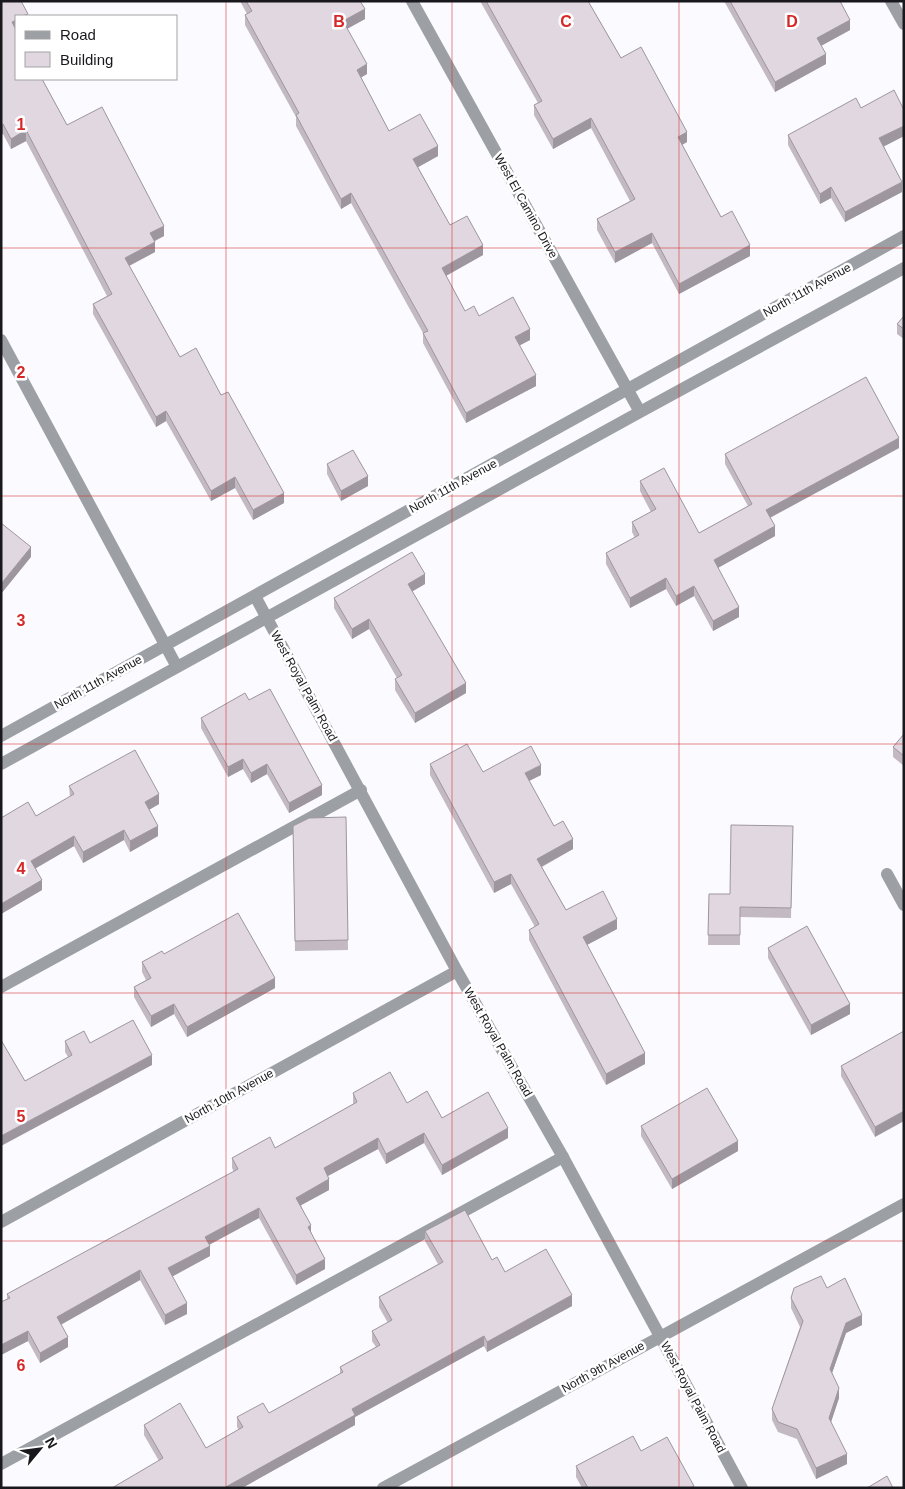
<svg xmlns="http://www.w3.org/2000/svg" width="905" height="1489" font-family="Arial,sans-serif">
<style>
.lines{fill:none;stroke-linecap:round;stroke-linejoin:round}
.service{stroke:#9ca0a5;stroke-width:12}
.minor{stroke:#9ca0a5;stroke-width:12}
.wall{fill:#c2b9c2}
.shaded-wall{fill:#9e969e}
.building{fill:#e1d7e1;stroke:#9e969e}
.grid{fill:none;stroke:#d62828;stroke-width:1;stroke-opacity:0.55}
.labels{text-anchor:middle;stroke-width:5;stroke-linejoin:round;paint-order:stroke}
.street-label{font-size:12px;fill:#19181d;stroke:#fff}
.grid-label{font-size:16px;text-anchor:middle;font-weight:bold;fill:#d62828;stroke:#fff;stroke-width:5;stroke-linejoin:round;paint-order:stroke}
</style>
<rect width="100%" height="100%" fill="#fafaff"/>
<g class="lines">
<path class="service" d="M1 987 361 790
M1 1464 563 1157"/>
<path class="minor" d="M412 1 640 412
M891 1 904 24
M1 340 177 667
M255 596 457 971 563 1157 742 1488
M1 736 904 236
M1 764 640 412 904 268
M887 874 904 905
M1 1222 457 971
M383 1488 904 1204"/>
</g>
<path class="wall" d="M1 1 28 16 16 30 67 125 164 236 155 241V252L129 266 180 357 221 395 284 503 253 520 235 488 211 501 166 421 156 427 93 314V304L107 296 26 141 11 149 3 134Z
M240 1H360L365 19 347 29 367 74 361 77 389 131 438 156 418 167 450 225 483 255 446 276 465 311 479 316 530 340 519 345 536 386 466 423 423 343V333L351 203 341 209 296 126V117L245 25V15L247 14Z
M480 1H588L621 58 687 142 682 145 721 217 750 256 679 294 652 243 615 263 597 230V219L630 201 591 128 553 149 534 115V105L538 103Z
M724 1H840L850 30 821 46 826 64 775 92Z
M861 108 904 110V136L884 146 902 192 845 222 831 198 820 204 788 145V135Z
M904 316V339L897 334V324Z
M899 448 770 517 775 536 718 568 739 617 713 631 694 596 676 606 666 589 630 608 606 564V553L635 538 632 532V522L651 512 640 491V481L699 533 748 506 725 464V454Z
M327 464 368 486 341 501 327 474Z
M425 584 412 591 466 693 415 723 395 690V679L397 678 369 629 352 639 334 608V598Z
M249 700 322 795 289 813 267 774 251 783 243 769 228 777 201 728V718Z
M904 734V766L893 757V747Z
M430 764 483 772 541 775 529 781 554 826 573 849 542 867 566 910 617 929 587 945 645 1064 606 1085 529 940V930L535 927 511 884 494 893 430 775Z
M69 786 159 804 149 810 158 836 130 852 124 840 83 863 74 846 36 868 42 890 1 914V818L36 816 70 797Z
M346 817 348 950 295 951 293 826Z
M793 826 791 918 740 917V945H708L709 894H730Z
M768 948 850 1014 811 1035 768 958Z
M164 954 275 988 187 1037 174 1014 151 1027 134 997V987L146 980 142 972V962Z
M904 1031 875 1137 841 1076V1066Z
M65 1041 90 1043 152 1065 25 1081 68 1057 65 1052Z
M353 1093 407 1103 442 1118 508 1138 442 1175 424 1143 386 1164 378 1149 328 1176 329 1190 301 1205 325 1269 296 1285 259 1218 209 1245 210 1256 172 1276 187 1314 165 1325 140 1280 61 1324 68 1347 40 1363 28 1341 1 1355V1302L7 1299V1294L234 1172 232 1168V1158L275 1148 353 1104Z
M641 1126 738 1151 672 1189 641 1136Z
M425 1231 492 1260 505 1272 572 1306 487 1352 484 1346 355 1417V1425L242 1488H112L159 1461 144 1435V1425L206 1448 239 1430 237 1427V1417L269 1413 340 1374V1367L376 1347 372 1341V1331L388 1323 379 1307V1297L438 1264 425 1241Z
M827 1288 862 1325 846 1333 832 1373 839 1398 831 1422 847 1464 816 1479 797 1439 778 1432 772 1420V1409L800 1327 791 1308V1298Z
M641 1451 694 1488H582L576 1477V1466Z"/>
<path class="shaded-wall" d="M365 9V19L343 31V21Z
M16 20V30L12 22Z
M850 20V30L817 48V38Z
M826 54V64L775 92V82Z
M367 64V74L357 80V70Z
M591 118V128L553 149V139Z
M3 124V134L1 135V125Z
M904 126V136L879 149V138Z
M26 130V141L11 149V139Z
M687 132V142L678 147V137Z
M438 146V156L413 170V159Z
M902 182V192L845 222V212Z
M831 187V198L820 204V194Z
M351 193V203L341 209V199Z
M164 226V236L150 243V233Z
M652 233V243L615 263V252Z
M155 242V252L125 268V258Z
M483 245V255L442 278V268Z
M750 245V256L679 294V284Z
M530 329V340L515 348V337Z
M536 375V386L466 423V413Z
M166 411V421L156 427V417Z
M899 438V448L766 520V510Z
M368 476V486L341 501V491Z
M235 477V488L211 501V491Z
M284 493V503L253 520V510Z
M775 526V536L714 570V560Z
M31 547V557L1 594V584Z
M425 574V584L408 594V584Z
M666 578V589L630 608V598Z
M694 586V596L676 606V596Z
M739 607V617L713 631V621Z
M369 619V629L352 639V629Z
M466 683V693L415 723V713Z
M243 759V769L228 777V767Z
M267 764V774L251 783V773Z
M541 765V775L525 783V773Z
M322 785V795L289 813V803Z
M159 794V804L145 812V802Z
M158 826V836L130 852V841Z
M124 830V840L83 863V852Z
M74 836V846L31 871V861Z
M573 839V849L537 869V859Z
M511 874V884L494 893V882Z
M42 880V890L1 914V904Z
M617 919V929L583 947V937Z
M275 978V988L187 1037V1027Z
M174 1004V1014L151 1027V1016Z
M850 1004V1014L811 1035V1025Z
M645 1053V1064L606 1085V1074Z
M152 1055V1065L1 1146V1136Z
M904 1111V1121L875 1137V1127Z
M508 1128V1138L442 1175V1165Z
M424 1133V1143L386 1164V1154Z
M378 1138V1149L324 1178V1168Z
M738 1141V1151L672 1189V1179Z
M329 1179V1190L296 1208V1198Z
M259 1208V1218L205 1247V1237Z
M311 1225V1235L308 1227Z
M210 1246V1256L168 1279V1268Z
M325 1259V1269L296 1285V1275Z
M140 1270V1280L57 1327V1317Z
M572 1295V1306L487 1352V1342Z
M187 1303V1314L165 1325V1315Z
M862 1315V1325L846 1333 830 1379V1369L846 1323Z
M28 1331V1341L1 1355V1345Z
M484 1336V1346L355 1417V1425L242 1488H224L352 1409Z
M68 1337V1347L40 1363V1353Z
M839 1388V1398L829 1428V1418Z
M847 1454V1464L816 1479V1468Z"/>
<path class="building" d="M1 1H21L28 14 22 16H16V20L12 22 16 30V79H42L67 125 102 107 164 226 150 233 155 242 125 258 180 357 196 348 221 395 228 392 284 493 253 510 235 477 211 491 166 411 156 417 93 304 112 294 26 130 11 139 3 124 1 125Z
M246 1H360L365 9 343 21 367 64 357 70 389 131 420 114 438 146 413 159 450 225 467 216 483 245 442 268 465 311 474 306 479 316 513 297 530 329 515 337 536 375 466 413 423 333 428 331 351 193 341 199 296 115 299 113 245 15 252 11Z
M486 1H588L621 58 641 47 687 132 678 137 721 217 732 211 750 245 679 284 652 233 615 252 597 219 635 199 591 118 553 139 534 105 542 101Z
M730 1H840L850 20 817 38 826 54 775 82Z
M894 90 904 110V126L879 138 902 182 845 212 831 187 820 194 788 135 856 98 861 108Z
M904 316V329L897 324Z
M866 377 899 438 766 510 775 526 714 560 739 607 713 621 694 586 676 596 666 578 630 598 606 553 639 535 632 522 656 509 640 481 664 468 699 533 752 504 725 454Z
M353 450 368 476 341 491 327 464Z
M1 523 31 547 1 584Z
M412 552 425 574 408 584 466 683 415 713 395 679 402 675 369 619 352 629 334 598Z
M270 689 322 785 289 803 267 764 251 773 243 759 228 767 201 718 245 693 249 700Z
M904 734V756L893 747Z
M467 744 483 772 531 746 541 765 525 773 554 826 563 821 573 839 537 859 566 910 603 891 617 919 583 937 645 1053 606 1074 529 930 539 924 511 874 494 882 430 764Z
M135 750 159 794 145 802 158 826 130 841 124 830 83 852 74 836 31 861 42 880 1 904V818L28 802 36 816 74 794 69 786Z
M346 817 348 940 295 941 293 826 309 818Z
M731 825 793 826 791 908 740 907V935H708L709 894H730Z
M238 913 275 978 187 1027 174 1004 151 1016 134 987 151 978 142 962 162 951 164 954Z
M807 926 850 1004 811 1025 768 948Z
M133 1020 152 1055 1 1136V1040L25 1081 72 1055 65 1041 84 1031 90 1043Z
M904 1031V1111L875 1127 841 1066Z
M390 1072 407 1103 427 1091 442 1118 488 1092 508 1128 442 1165 424 1133 386 1154 378 1138 324 1168 329 1179 296 1198 311 1225 308 1227 325 1259 296 1275 259 1208 205 1237 210 1246 168 1268 187 1303 165 1315 140 1270 57 1317 68 1337 40 1353 28 1331 1 1345V1302L10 1298 7 1294 238 1169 232 1158 270 1137 275 1148 357 1102 353 1093Z
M707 1088 738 1141 672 1179 641 1126Z
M465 1210 492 1260 497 1257 505 1272 546 1249 572 1295 487 1342 484 1336 352 1409 355 1415 224 1488H112L163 1458 144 1425 180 1403 206 1448 243 1427 237 1417 263 1403 269 1413 343 1372 340 1367 380 1345 372 1331 392 1320 379 1297 443 1262 425 1231Z
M821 1276 827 1288 845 1278 862 1315 846 1323 830 1369 839 1388 829 1418 847 1454 816 1468 797 1429 778 1422 772 1409 803 1321 791 1298 794 1288Z
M633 1436 641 1451 667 1437 694 1486 690 1488H588L576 1466Z
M887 1476 893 1488H867Z"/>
<path class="grid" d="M226 1V1488M452 1V1488M679 1V1488M1 248H904M1 496H904M1 744H904M1 993H904M1 1241H904"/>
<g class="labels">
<g class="street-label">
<text transform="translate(526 206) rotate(61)" y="4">West El Camino Drive</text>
<text transform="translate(807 290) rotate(-29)" y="4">North 11th Avenue</text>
<text transform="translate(453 486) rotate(-29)" y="4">North 11th Avenue</text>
<text transform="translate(98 682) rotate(-29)" y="4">North 11th Avenue</text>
<text transform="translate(304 686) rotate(61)" y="4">West Royal Palm Road</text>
<text transform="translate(498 1042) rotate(60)" y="4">West Royal Palm Road</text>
<text transform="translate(229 1096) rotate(-29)" y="4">North 10th Avenue</text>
<text transform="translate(603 1367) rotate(-29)" y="4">North 9th Avenue</text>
<text transform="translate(693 1397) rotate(62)" y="4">West Royal Palm Road</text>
</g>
</g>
<g class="grid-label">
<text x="339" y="27">B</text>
<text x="566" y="27">C</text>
<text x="792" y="27">D</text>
<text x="21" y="130">1</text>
<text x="21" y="378">2</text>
<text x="21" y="626">3</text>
<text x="21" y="874">4</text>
<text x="21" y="1122">5</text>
<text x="21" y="1371">6</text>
</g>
<rect width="905" height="1489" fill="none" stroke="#19181d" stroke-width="5"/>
<rect x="15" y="15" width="162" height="65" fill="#ffffff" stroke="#a3a3a5"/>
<rect x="25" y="31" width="25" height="8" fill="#9ca0a5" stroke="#a3a3a5"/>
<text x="60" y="40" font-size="15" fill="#19181d">Road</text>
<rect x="25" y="52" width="25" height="15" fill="#e1d7e1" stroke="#a3a3a5"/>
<text x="60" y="65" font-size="15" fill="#19181d">Building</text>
<g transform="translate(40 1449) rotate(61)" stroke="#ffffff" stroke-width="4" paint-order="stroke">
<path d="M0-4L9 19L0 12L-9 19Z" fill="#19181d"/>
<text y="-8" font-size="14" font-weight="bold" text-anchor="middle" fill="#19181d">N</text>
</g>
</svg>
